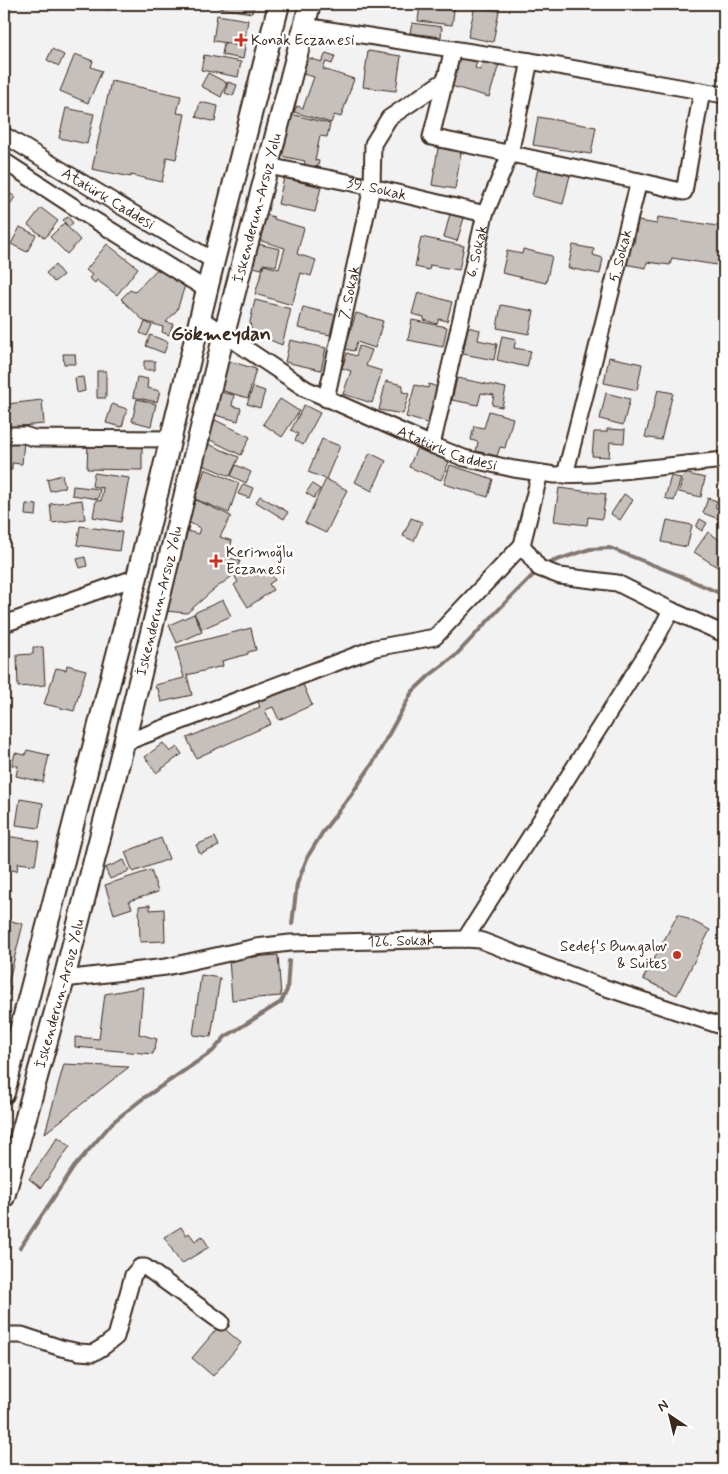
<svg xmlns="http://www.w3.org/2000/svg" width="728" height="1474" font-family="Mynerve,sans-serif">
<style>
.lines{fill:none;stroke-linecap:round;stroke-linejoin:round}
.stream{stroke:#827770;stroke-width:4}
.building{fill:#c6c0bd;stroke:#3b2a1e}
.minor-casing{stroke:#3b2a1e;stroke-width:19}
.major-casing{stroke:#3b2a1e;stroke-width:24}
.minor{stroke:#fff;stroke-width:15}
.major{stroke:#fff;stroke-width:20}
.poi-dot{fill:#c8321e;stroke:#fff;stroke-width:2}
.labels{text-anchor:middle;stroke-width:5;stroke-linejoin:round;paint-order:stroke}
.poi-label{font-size:15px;fill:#3b2a1e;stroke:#fff;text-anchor:start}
.street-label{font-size:15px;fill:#3b2a1e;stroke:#fff}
.district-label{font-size:20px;font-weight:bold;fill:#3b2a1e;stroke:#fff}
</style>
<rect width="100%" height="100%" fill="#f3f2f2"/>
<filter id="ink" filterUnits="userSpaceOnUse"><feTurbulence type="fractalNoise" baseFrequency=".02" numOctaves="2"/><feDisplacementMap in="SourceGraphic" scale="10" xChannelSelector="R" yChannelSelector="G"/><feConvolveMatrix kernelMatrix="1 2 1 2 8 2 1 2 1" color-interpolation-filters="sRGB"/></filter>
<g filter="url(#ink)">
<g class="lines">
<path class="stream" d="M544 566 551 562 590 549 610 548 676 574 724 595
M292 924 297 884 308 856 324 830 351 795 373 763 412 692 430 675 455 656 502 606 538 570
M20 1248 74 1167 113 1122 141 1100 213 1051 225 1037 281 1002 287 990 289 961"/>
</g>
<path class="building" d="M93 4H111L110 10 92 6Z
M220 4H254L252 13 219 8Z
M420 4H455L452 25 418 21Z
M475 6 499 11 493 42 468 37Z
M217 15 248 20 244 45 213 41Z
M412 23 442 27 441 37 410 33Z
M224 43 245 47 243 59 222 55Z
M52 49 64 55 59 66 47 60Z
M368 51 401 56 396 91 363 87Z
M326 53 335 56 332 64 326 62 323 69 354 79 341 117 334 115 331 123 294 112 297 106 303 108 314 77 299 73 305 57 322 62Z
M75 54 93 61 91 67 102 71 88 103 60 91Z
M204 55 241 62 238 77 201 70Z
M460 55 468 57 467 59 477 62 475 68 480 70 483 60 499 64 489 97 451 86Z
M208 73 227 83 221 97 201 86Z
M111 81 181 96 177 113 185 114 176 159 167 157 162 182 131 175V177L92 169Z
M228 82 237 85 233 96 225 93Z
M200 102 218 106 215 122 196 117Z
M66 108 94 114 87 144 59 138Z
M291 114 330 124 327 137 320 136 315 160 319 161 317 170 304 166 305 161 281 156Z
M538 117 596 127 591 154 533 145Z
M438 148 461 152 455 189 432 185Z
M538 168 570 175 563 204 532 196Z
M284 178 321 187 315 212 278 204Z
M4 189 15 197 4 213Z
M41 208 58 221 45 238 28 225Z
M263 214 274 217V219L304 228 297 254 316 260 311 276 301 273 292 305 255 294 264 265 279 269 285 248 255 239Z
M450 214 464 218 457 241 444 237Z
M68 217 73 223 68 227 63 220Z
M658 217 724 227 723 266 672 258 670 265 647 262 646 268 624 264 627 242 634 243 638 221 657 224Z
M64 223 80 240 67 254 50 237Z
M20 227 36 235 27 252 11 244Z
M421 237 464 246 459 270 430 265 429 270 415 267Z
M107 244 138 268 117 295 97 280 95 283 89 278 92 275 86 270Z
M258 244 280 249 276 266 263 264 262 269 253 267Z
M573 245 594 249 593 255 603 258 600 274 568 268Z
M523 249 552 256 546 283 502 273 507 251 522 254Z
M163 263 187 279 177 310 166 322 173 324 169 335 162 332 163 327 144 321 121 299 130 290 135 292Z
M55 265 63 275 54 282 46 273Z
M418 292 452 302 447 321 439 319 437 324 424 320V317L412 314Z
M255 300 291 309 282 345 258 335 251 329 250 322Z
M501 305 534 311 529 334 497 328Z
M303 307 335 315 330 335 298 328Z
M356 313 383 321 375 348 357 342 354 351 345 349Z
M412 320 447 327 443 347 408 340Z
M145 322 152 325 147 336 140 333Z
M468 327 480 330 478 340 497 344 494 360 463 354Z
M150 335 168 342 164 353 146 346Z
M502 336 516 339 514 348 531 351 527 367 497 360Z
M290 340 326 348 321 370 285 362Z
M359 346 372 350 366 366 382 371 372 403 343 394 351 371 342 368 347 353 356 356Z
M63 354H75L76 364H64Z
M609 357 642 364 637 390 604 383Z
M144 361H155V370H144Z
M229 361 256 369 248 398 220 390Z
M97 371H106V398H97Z
M83 377 85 391 77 393 75 378Z
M137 377 148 379 147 388 160 391 157 402 133 397Z
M457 378 506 388 502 407 492 405 494 395 481 393 478 405 452 400Z
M386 381 403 385 402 392 409 393 403 414 379 410Z
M429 384 440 388 430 424 406 417 415 385 428 388Z
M253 387 265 391 260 408 247 404Z
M658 390 673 393 661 440 645 437Z
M220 392 234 395 232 406 241 408 238 421 215 415Z
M606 393 630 399 623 425 600 419Z
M137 399 156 404 151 426 132 421Z
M280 399 299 411 282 437 263 424Z
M42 400 44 424 9 427 7 404Z
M112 404 127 409 122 427 106 423Z
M304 405 320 413 303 445 295 440 298 434 291 430Z
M489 411 513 418 505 448 500 447 497 456 476 451 478 442 471 440 474 426 484 428Z
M215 420 250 437 241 455 206 438Z
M607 429 625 430 624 443 610 442 609 457 592 456 594 432H607Z
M322 439 340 446 326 479 308 472Z
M4 440H24L22 464 12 463V470L4 469Z
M88 443H142V470L87 469Z
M208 444 239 457 230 476 200 464Z
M417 448 449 462 441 480 409 467Z
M370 453 386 461 372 491 355 482Z
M236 465 251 472 246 483 231 476Z
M450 465 493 479 488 497 444 484Z
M205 469 239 483 229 513 195 499Z
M94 473 129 478 121 522 93 517 96 500 101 501 103 488 92 486Z
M684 473 705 478 701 497 679 492Z
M62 475 65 487 50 491 47 479Z
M671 476 681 478 674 501 665 498Z
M326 479 347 490 326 533 305 523Z
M243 484 253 488 249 498 238 494Z
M312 484 320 489 314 498 306 493Z
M73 486 100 489 98 499 72 495Z
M559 488 606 494 602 519 588 517 587 525 554 521Z
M724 488V508L720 507Z
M624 494 633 500 620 520 611 514Z
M260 496 288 512 284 519 256 502Z
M708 498 717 501 715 507 724 510 721 520 703 513Z
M82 500 85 519 52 523 50 504Z
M196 500 231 516 220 537 232 541 227 557 240 561 235 574 212 591 187 613 165 611 187 531 198 534 200 528 186 521Z
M26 504 37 505 36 516 25 515Z
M411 518 422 522 414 541 403 536Z
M700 519 707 523 702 531 696 527Z
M667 520 692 525 687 547 662 542Z
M80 526 122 532 119 551 77 545Z
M708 532 724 543V560L719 568 694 552Z
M85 557 87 566 80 568 77 559Z
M253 565 259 573 267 568 275 580 269 584 273 590 248 607 234 585 238 582 235 577Z
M223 600 231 616 202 629 194 613Z
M194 614 202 632 177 643 169 625Z
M251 628 256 650 248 652V654L222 661 223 666 187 675 192 695 161 702 158 689H156L155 685 184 678 176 647Z
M33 647H43L45 685 18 687 17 655 33 654Z
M67 665 86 670 74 711 44 704 56 668 66 670Z
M302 682 312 705 279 720 273 707 265 710 271 724 196 758 187 738 260 707 258 702Z
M163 743 170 752 177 747 182 754 156 773 145 757Z
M27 750 49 755 43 782 16 776 18 766 12 765 15 753 25 755Z
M20 799 43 803 39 828 16 825Z
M6 836 39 841 35 865 18 863 17 871 4 869V848Z
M215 837 219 846 200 854 196 845Z
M161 838 169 859 133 872 125 852Z
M124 860 129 871 110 879 105 868Z
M151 870 158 892 129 901 132 908 114 914 105 885Z
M150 905V910L164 909 165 941 140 942 139 906Z
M678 914 710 930 677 995 643 979Z
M4 919 23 924 8 984 4 983Z
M278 955 281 996 232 1000 229 959Z
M201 975 220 978 211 1037 193 1035Z
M4 984 11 986 9 995 4 994Z
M143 987 139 1034 157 1039 153 1054 75 1047V1037L99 1039 105 994Z
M64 1064 129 1067 45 1133Z
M58 1137 70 1146 41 1188 29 1179Z
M181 1227 186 1235 189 1233 195 1241 202 1236 209 1247 181 1264 164 1237Z
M220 1325 241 1343 213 1376 192 1358Z"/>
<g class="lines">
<g class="minor-casing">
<g id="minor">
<path d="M304 26 530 61 724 95"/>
<path d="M453 49 431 137 639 181"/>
<path id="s1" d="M4 135 119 205 214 261"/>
<path d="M4 161 88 216 207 290"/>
<path id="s2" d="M268 166 372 187 485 214"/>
<path id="s3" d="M200 318 306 389 432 445 464 458 514 469 555 475 593 474 724 460"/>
<path id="s4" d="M326 399 372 187 373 144 389 118 445 80"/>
<path d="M4 435H24L34 438 171 439"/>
<path id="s5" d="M432 445 485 214 510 154 530 61"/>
<path id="s6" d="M565 475 639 181 684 192 702 91"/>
<path d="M522 545 539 568 560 576 617 583 671 610 724 634"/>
<path d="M4 624 137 577"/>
<path d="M124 743 375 648 435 637 522 545 540 473"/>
<path d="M465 939 657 637 671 610"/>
<path id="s7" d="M64 979 166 967 256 947 290 943 465 939 480 940 597 985 724 1027"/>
<path d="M4 1335H22L61 1348 79 1352 93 1353 103 1347 116 1337 133 1275 140 1267H145L221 1322"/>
</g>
</g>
<g class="major-casing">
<g id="major">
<path d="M4 1093 137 577 214 261 279 4"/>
<path id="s8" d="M4 1197 64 979 124 743 224 334 310 4"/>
</g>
</g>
<use href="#minor" class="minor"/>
<use href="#major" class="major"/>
</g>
</g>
<g class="poi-dot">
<path d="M238.5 32.5h5v5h5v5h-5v5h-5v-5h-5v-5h5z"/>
<path d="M213.5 553.5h5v5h5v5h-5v5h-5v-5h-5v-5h5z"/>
<circle cx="677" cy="955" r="5"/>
</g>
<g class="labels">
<g class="poi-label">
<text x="251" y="45">Konak Eczanesi</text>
<text x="226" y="557">Kerimoğlu<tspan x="226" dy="17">Eczanesi</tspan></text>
<text x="667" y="951" text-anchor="end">Sedef's Bungalov<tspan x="667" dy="17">&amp; Suites</tspan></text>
</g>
<g class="street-label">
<text dy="5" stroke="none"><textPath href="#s2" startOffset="111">39. Sokak</textPath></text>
<text dy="5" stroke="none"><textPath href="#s1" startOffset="122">Atatürk Caddesi</textPath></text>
<text dy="5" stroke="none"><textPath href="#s8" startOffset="1021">İskenderun-Arsuz Yolu</textPath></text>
<text dy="5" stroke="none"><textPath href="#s5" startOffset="199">6. Sokak</textPath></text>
<text dy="5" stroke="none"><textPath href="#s6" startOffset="226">5. Sokak</textPath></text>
<text dy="5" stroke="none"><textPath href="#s4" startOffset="109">7. Sokak</textPath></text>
<text dy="5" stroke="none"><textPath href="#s3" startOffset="281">Atatürk Caddesi</textPath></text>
<text dy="5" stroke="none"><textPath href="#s8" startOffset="616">İskenderun-Arsuz Yolu</textPath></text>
<text dy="5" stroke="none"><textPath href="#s7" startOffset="340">126. Sokak</textPath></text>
<text dy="5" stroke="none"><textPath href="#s8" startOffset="211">İskenderun-Arsuz Yolu</textPath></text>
</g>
<g class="district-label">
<text x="221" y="340">Gökmeydan</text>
</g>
</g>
<rect width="728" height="1474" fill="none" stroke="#fff" stroke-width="20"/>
<rect x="10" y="10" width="708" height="1454" fill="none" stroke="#3b2a1e" stroke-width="2" filter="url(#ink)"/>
<g transform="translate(670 1416) rotate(325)" stroke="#ffffff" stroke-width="4" paint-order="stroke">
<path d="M0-4L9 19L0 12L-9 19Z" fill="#3b2a1e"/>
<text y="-8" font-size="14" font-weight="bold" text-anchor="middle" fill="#3b2a1e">N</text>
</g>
</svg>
